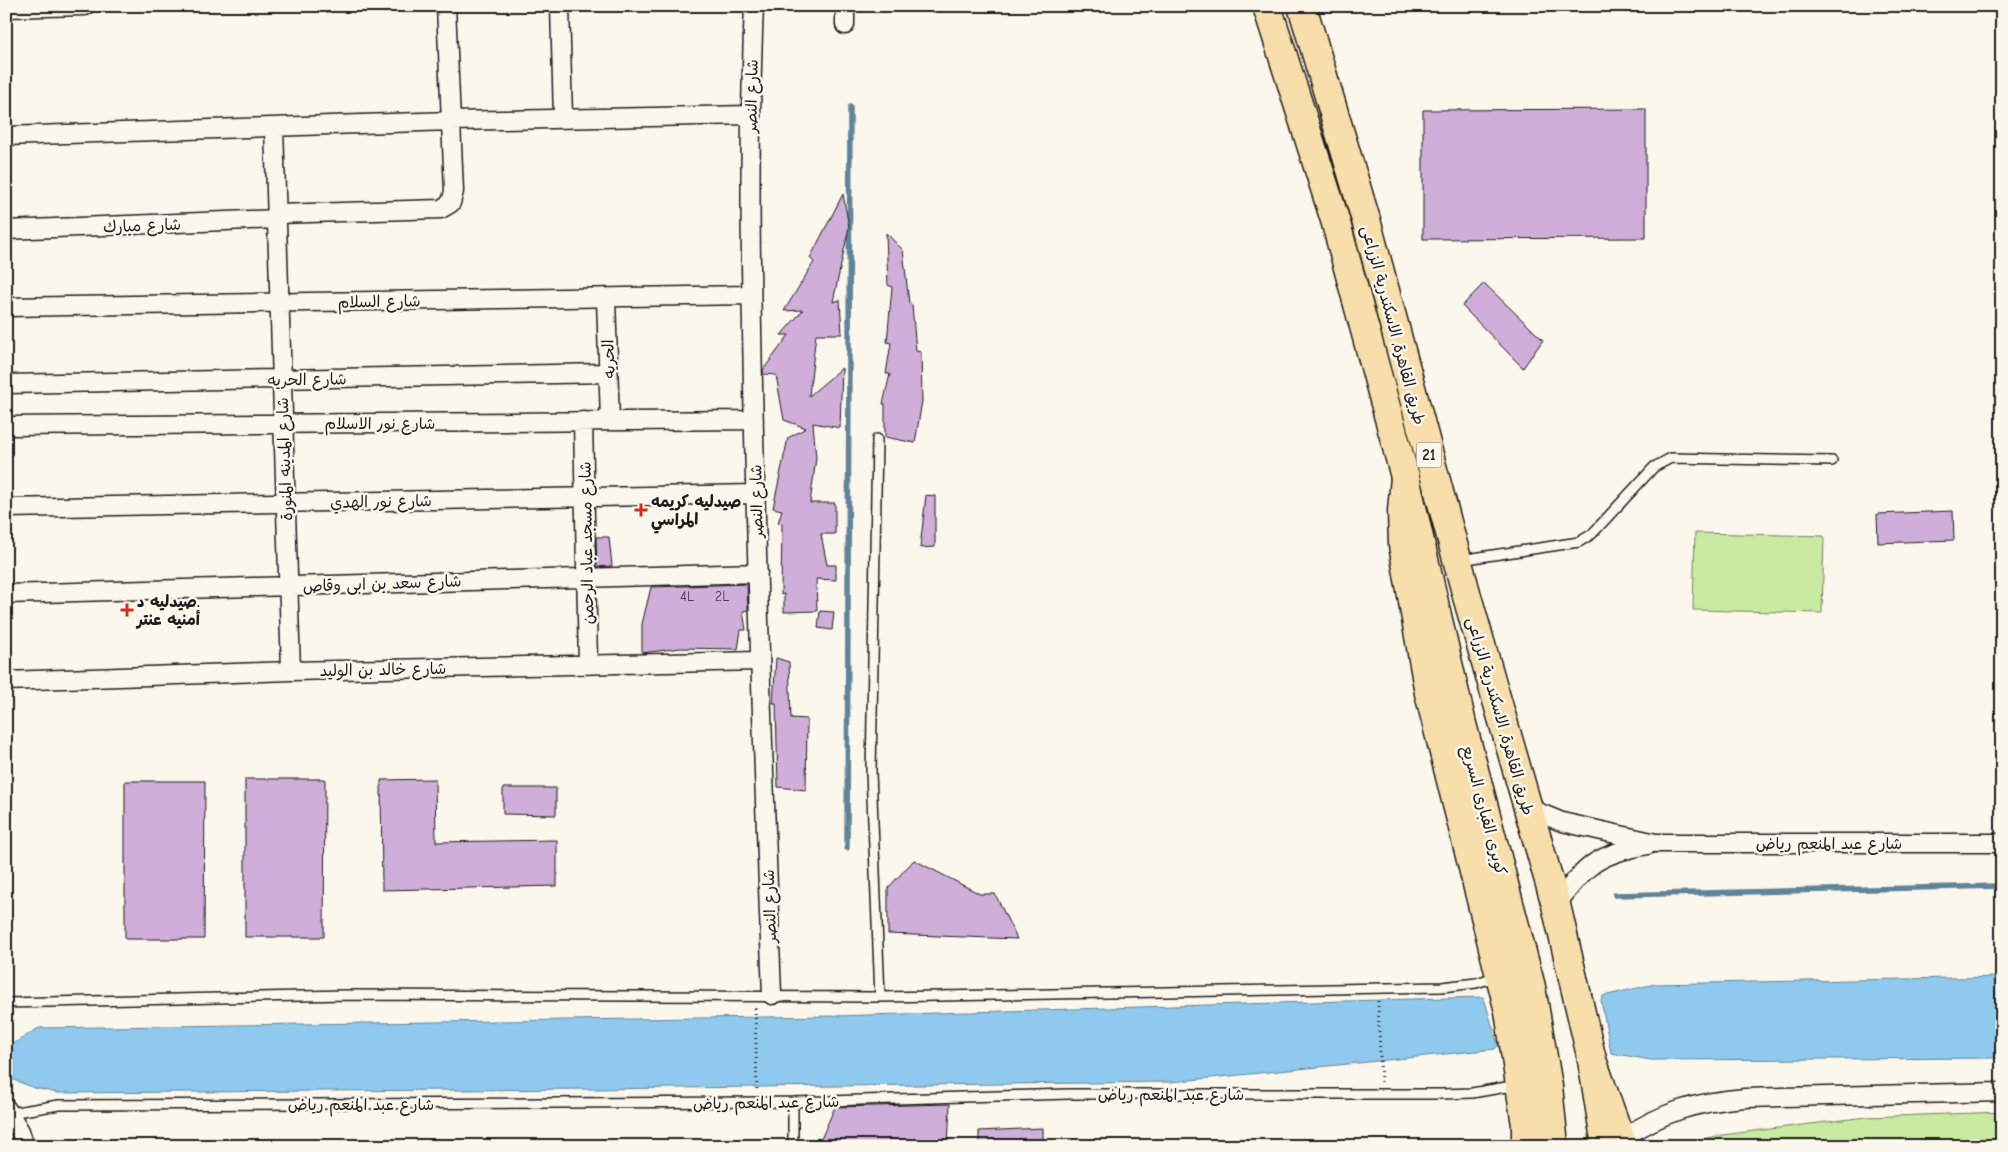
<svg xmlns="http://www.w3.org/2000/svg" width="2008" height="1152" font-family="'Comic Neue','Playpen Sans Arabic',sans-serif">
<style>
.green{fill:#caeaa2;stroke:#73835f}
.water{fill:#8fcaee;stroke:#61849a}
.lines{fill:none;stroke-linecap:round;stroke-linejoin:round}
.stream{stroke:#61849a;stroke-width:5.5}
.building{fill:#cfaeda;stroke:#1c1c1c}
.service-casing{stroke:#1c1c1c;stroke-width:12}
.minor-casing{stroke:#1c1c1c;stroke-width:21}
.trunk-casing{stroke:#1c1c1c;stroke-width:31}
.motorway-casing{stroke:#1c1c1c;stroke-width:31}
.path{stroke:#1c1c1c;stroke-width:3;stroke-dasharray:1 4;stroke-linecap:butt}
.service{stroke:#fbf7ec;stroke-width:9}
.minor{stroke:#fbf7ec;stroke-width:18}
.trunk{stroke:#f8deab;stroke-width:28}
.motorway{stroke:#f8deab;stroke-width:28}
.poi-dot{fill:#c8321e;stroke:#fbf7ec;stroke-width:2}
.labels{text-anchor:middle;stroke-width:5;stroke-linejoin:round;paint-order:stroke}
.number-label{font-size:14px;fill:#49404c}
.shield{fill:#fbf7ec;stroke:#5f5e5a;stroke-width:1}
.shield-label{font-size:15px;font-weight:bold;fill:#1c1c1c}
.street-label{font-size:16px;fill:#1c1c1c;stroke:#fbf7ec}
.poi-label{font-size:16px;font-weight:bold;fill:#1c1c1c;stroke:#fbf7ec;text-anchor:start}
</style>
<rect width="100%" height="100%" fill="#fbf7ec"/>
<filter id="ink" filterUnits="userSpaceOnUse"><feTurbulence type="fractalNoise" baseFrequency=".02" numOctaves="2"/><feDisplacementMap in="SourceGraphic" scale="10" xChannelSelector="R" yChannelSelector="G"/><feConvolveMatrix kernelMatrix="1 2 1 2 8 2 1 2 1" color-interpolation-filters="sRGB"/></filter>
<g filter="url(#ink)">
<path class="green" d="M1695 533 1824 536 1822 613 1693 610Z
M2002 1112V1146H1689L1702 1139 1722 1135 1867 1117Z"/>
<path class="water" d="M2002 977V1058L1651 1060 1611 1053 1601 1000 1603 996 1655 984Z
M1482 997 1484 998 1498 1045 1495 1049 1171 1082 592 1089 57 1093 35 1088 6 1077V1048L39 1028 834 1016Z"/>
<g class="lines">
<path class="stream" d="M847 848 850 107
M1615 895 2002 886"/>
</g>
<path class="building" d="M1646 109V238L1423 239V110Z
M843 194 849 227 833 302 840 300 842 334H816L809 396 842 368 840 428 813 423 816 458 810 503H835V534H821L827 565H836V580L816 579 817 611 784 612V594L781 595 782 524 778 523 782 510 773 508 788 438 806 428 784 420 776 375 763 374V370L789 335H781L803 310 784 311 814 262 810 258Z
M886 233 903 250 909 303 912 305 916 351 921 352 922 401 915 443 885 437V404H883L890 374H886L891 343 887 342 892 287 888 285Z
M1484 283 1543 340 1523 368 1462 306Z
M926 495 935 496V547L920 548Z
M1953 511 1954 540 1878 543 1877 514Z
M596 537H609L612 566 597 567Z
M747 584 748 610 743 611 746 630H741L738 649 681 648 642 653V624L651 587Z
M820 611 834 612 832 630 818 628Z
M776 658 789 662 791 718 807 719 806 790 778 787 776 703H773Z
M245 779H325L324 937H245Z
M435 779 436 842 557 840V886L382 890 381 780Z
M125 781H205L204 939H125Z
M503 788H556V815L503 814Z
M914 860 980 894H995L1017 939 888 934V888Z
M950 1104 948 1146H818L835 1107Z
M1043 1128V1146H979V1131Z"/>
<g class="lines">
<g class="service-casing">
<path id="service" d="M877 439 871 772 880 997
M1460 560 1579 542 1592 534 1654 467 1671 458 1832 461
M6 1003 345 995 880 997 1442 987 1476 983 1499 976
M10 1113 59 1105 793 1102 1069 1094H1441L1472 1093 1518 1085
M793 1146V1102"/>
</g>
<g class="minor-casing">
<path id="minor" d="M560 6 563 118
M754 6C748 149 751 291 754 434 758 621 765 808 772 995
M845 6V25
M6 8 85 6
M274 127 291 671
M6 136 451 121 750 115
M277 214 441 209 451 203 454 191 446 6
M6 230 277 219
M606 298 610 421
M6 307 751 295
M6 384 608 373
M583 421 588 664
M6 426 754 420
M6 508 756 494
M6 594 758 573
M6 681 291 671 760 661
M1528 808 1562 822 1656 843H2002
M1556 905C1588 863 1596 855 1648 845
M6 1108 20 1131 25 1146
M1621 1139C1663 1112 1695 1102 1745 1098L2002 1092"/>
</g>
<g class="trunk-casing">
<path id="trunk" d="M1267 6 1335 220 1405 477 1462 724 1531 987 1548 1086 1554 1146
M1302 6 1366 220 1468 600 1556 905 1592 1060 1606 1146"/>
</g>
<g class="motorway-casing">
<path id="motorway" d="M1405 477 1402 511 1403 545 1429 693 1509 1011 1526 1125V1146
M1592 1060 1623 1146"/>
</g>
<path class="path" d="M1378 1001 1381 1082
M755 1008 757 1089"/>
<use href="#service" class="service"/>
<use href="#minor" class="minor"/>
<use href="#trunk" class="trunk"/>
<use href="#motorway" class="motorway"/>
</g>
</g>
<g class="poi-dot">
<path d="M638.5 502.5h5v5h5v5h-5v5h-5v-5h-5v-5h5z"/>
<path d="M124.5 602.5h5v5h5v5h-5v5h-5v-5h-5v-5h5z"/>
</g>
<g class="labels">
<g class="number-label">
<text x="687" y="601">4L</text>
<text x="722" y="601">2L</text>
</g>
<rect class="shield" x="1416.5" y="442.5" width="25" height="25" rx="4"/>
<g class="shield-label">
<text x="1429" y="460">21</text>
</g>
<g class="street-label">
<text transform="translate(751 96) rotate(-89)" y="6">شارع النصر</text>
<text transform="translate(142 225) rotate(-2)" y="6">شارع مبارك</text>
<text transform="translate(379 301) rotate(-1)" y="6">شارع السلام</text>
<text transform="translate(1394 325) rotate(75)" y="6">طريق القاهرة, الاسكندرية الزراعى</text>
<text transform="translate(608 359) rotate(-92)" y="6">الحريه</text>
<text transform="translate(307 379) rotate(-1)" y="6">شارع الحريه</text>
<text x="380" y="429">شارع نور الاسلام</text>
<text transform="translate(284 459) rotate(-92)" y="6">شارع المدينه المنورة</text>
<text transform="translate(381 501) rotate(-1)" y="6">شارع نور الهدي</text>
<text transform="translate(756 501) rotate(-91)" y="6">شارع النصر</text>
<text transform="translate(586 543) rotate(-91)" y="6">شارع مسجد عباد الرحمن</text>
<text transform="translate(382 583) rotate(-2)" y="6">شارع سعد بن ابى وقاص</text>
<text transform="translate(383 669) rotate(-1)" y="6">شارع خالد بن الوليد</text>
<text transform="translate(1501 716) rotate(74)" y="6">طريق القاهرة, الاسكندرية الزراعى</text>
<text transform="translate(1485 810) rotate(75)" y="6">كوبرى القبارى السريع</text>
<text x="1829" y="849">شارع عبد المنعم رياض</text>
<text transform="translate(769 906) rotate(-92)" y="6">شارع النصر</text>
<text x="1171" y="1100">شارع عبد المنعم رياض</text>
<text transform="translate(766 1102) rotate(-1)" y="6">شارع عبد المنعم رياض</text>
<text x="361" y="1110">شارع عبد المنعم رياض</text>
</g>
<g class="poi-label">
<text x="651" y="507">صيدليه كريمه<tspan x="651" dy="18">المراسي</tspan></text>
<text x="137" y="607">صيدليه د.<tspan x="137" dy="18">أمنيه عنتر</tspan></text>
</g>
</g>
<rect width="2008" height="1152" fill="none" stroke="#fbf7ec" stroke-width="25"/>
<rect x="12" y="12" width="1983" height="1127" fill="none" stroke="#1c1c1c" stroke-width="2" filter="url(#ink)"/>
</svg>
